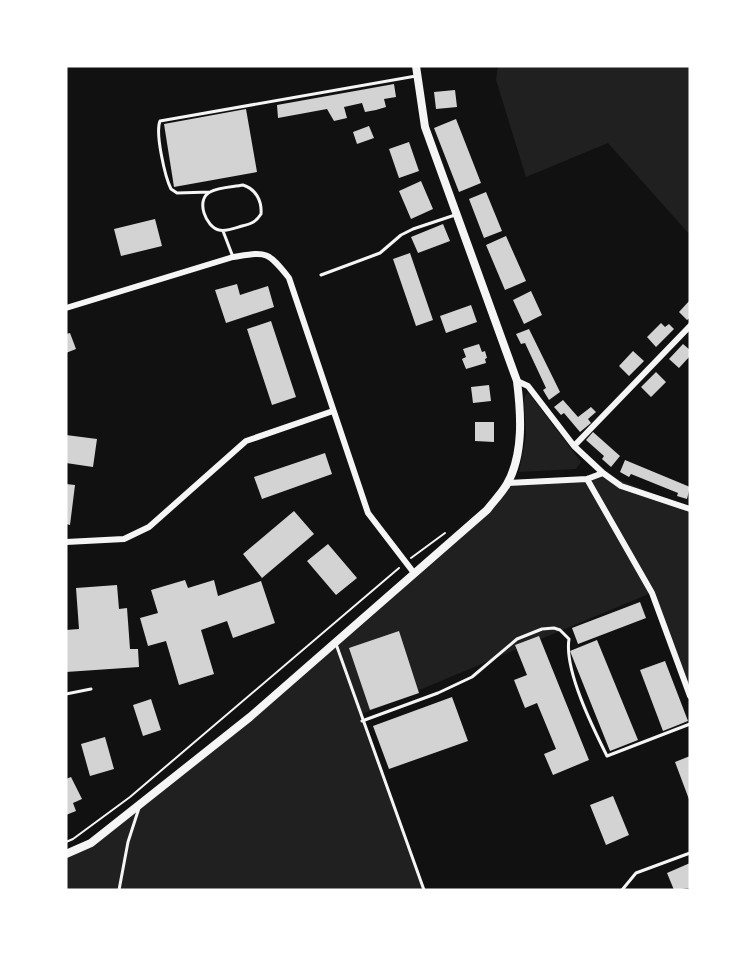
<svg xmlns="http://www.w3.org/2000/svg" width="756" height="956" font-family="'PT Sans',sans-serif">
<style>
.green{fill:#202020}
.building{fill:#d3d3d3}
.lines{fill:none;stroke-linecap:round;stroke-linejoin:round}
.path{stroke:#f5f5f5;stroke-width:2}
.service{stroke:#f5f5f5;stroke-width:3}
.minor{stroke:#f5f5f5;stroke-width:6}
.tertiary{stroke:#f5f5f5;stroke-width:8}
</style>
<rect width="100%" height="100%" fill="#111"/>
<path class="green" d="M498 66H690V235L608 143 526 177 496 80Z
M528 392 581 462 576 469 519 472 526 436 524 398Z
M603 473 690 509V696L651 593 362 714 423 890H66V854L91 843 250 717 487 510 508 483 587 479Z"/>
<path class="building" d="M394 84 396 97 384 99 386 107 376 110 365 112 362 103 344 107 347 118 334 121 327 109 278 118 277 105Z
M455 90 457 107 436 109 434 92Z
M246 109 257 172 174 187 164 124Z
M456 119 481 183 459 192 434 128Z
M369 126 374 138 357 144 353 132Z
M409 142 419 171 399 178 389 149Z
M421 181 433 209 411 219 399 191Z
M486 192 502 231 484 238 469 199Z
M155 219 162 246 121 256 114 229Z
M443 224 450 241 418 253 411 237Z
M506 236 526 281 505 290 486 245Z
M410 253 433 320 416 326 393 259Z
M237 284 240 295 268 286 274 307 226 323 215 290Z
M531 291 542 315 524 324 513 300Z
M690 300V318L687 320 679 312Z
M471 305 477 322 446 333 440 316Z
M271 321 296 397 272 405 247 329Z
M661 323 665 327 669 324 674 329 656 347 647 337Z
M529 329 560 392 549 400 543 390 546 388 525 343 521 344 516 334Z
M70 333 76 349 66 353V334Z
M479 344 482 352 485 351 487 358 485 359 486 363 466 369 462 359 466 357 463 349Z
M683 344 690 350V356L679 368 669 359Z
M633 351 644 361 629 376 619 366Z
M656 372 666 382 651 397 641 387Z
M489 385 491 401 473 403 471 387Z
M563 400 578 417 591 407 596 412 588 419 591 423 580 432 564 413 561 415 554 407Z
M475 422H494V442L475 441Z
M593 432 620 456 611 467 602 459 604 456 586 440Z
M66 435 97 439 93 467 66 463Z
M325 453 332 474 262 499 254 477Z
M625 460 690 487 687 499 677 496 678 493 631 474 629 477 620 472Z
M66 484 75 485 70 525 66 524Z
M294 511 314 534 262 578 243 554Z
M328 544 357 578 336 595 307 561Z
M185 580 188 588 214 580 218 596 261 581 275 623 233 638 227 621 201 630 214 674 179 685 166 641 148 646 140 618 158 613 151 590Z
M117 585 119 609 127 608 130 649H138L139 667 66 672V630L79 629 76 588Z
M640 602 646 618 578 644 572 628Z
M399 631 419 693 370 710 349 648Z
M539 636 589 760 553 775 544 754 556 749 537 703 525 708 514 680 527 675 515 645Z
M597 640 638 740 610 751 570 651Z
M665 661 688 721 663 731 640 670Z
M452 697 468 741 389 769 373 726Z
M151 699 161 730 143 736 133 705Z
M105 737 114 769 90 776 81 744Z
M690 756V802L675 762Z
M71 777 82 799 73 803 76 811 66 815V779Z
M613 796 629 835 606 845 590 805Z
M690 863V888L674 890 667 873Z"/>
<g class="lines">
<path class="path" d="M411 558 445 533
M66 842 73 839 130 797 399 568"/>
<path class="service" d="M243 185C256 189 262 201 261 214 256 222 251 224 242 226 235 228 226 232 219 230 206 227 195 200 210 192 219 187 233 187 243 185Z
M210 192 177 193 171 189C165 177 155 133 160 121L416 76
M223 231 233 257
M321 275 380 253 401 235 413 229 455 215
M336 644 424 890
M66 694 91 689
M362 721 438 693 472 677 517 639 542 629 554 628 560 630 569 639C564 670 593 728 607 756L690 724
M119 890 128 842 139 808
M622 890 636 873 690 853"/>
<path class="minor" d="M66 308 233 257C266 252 267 250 289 278L368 513 414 573
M517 381 528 386 574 446 603 473 621 486 690 509
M574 446 690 326
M587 479 652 593 690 696
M508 483 587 479 603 473
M66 542 124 539 149 527 246 441 333 411"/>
<path class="tertiary" d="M66 854 91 843 250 717 487 510C493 502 502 493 507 484 524 454 521 413 517 381L425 127 416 66"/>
</g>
<rect width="756" height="956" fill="none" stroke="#ffffff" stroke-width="135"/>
</svg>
